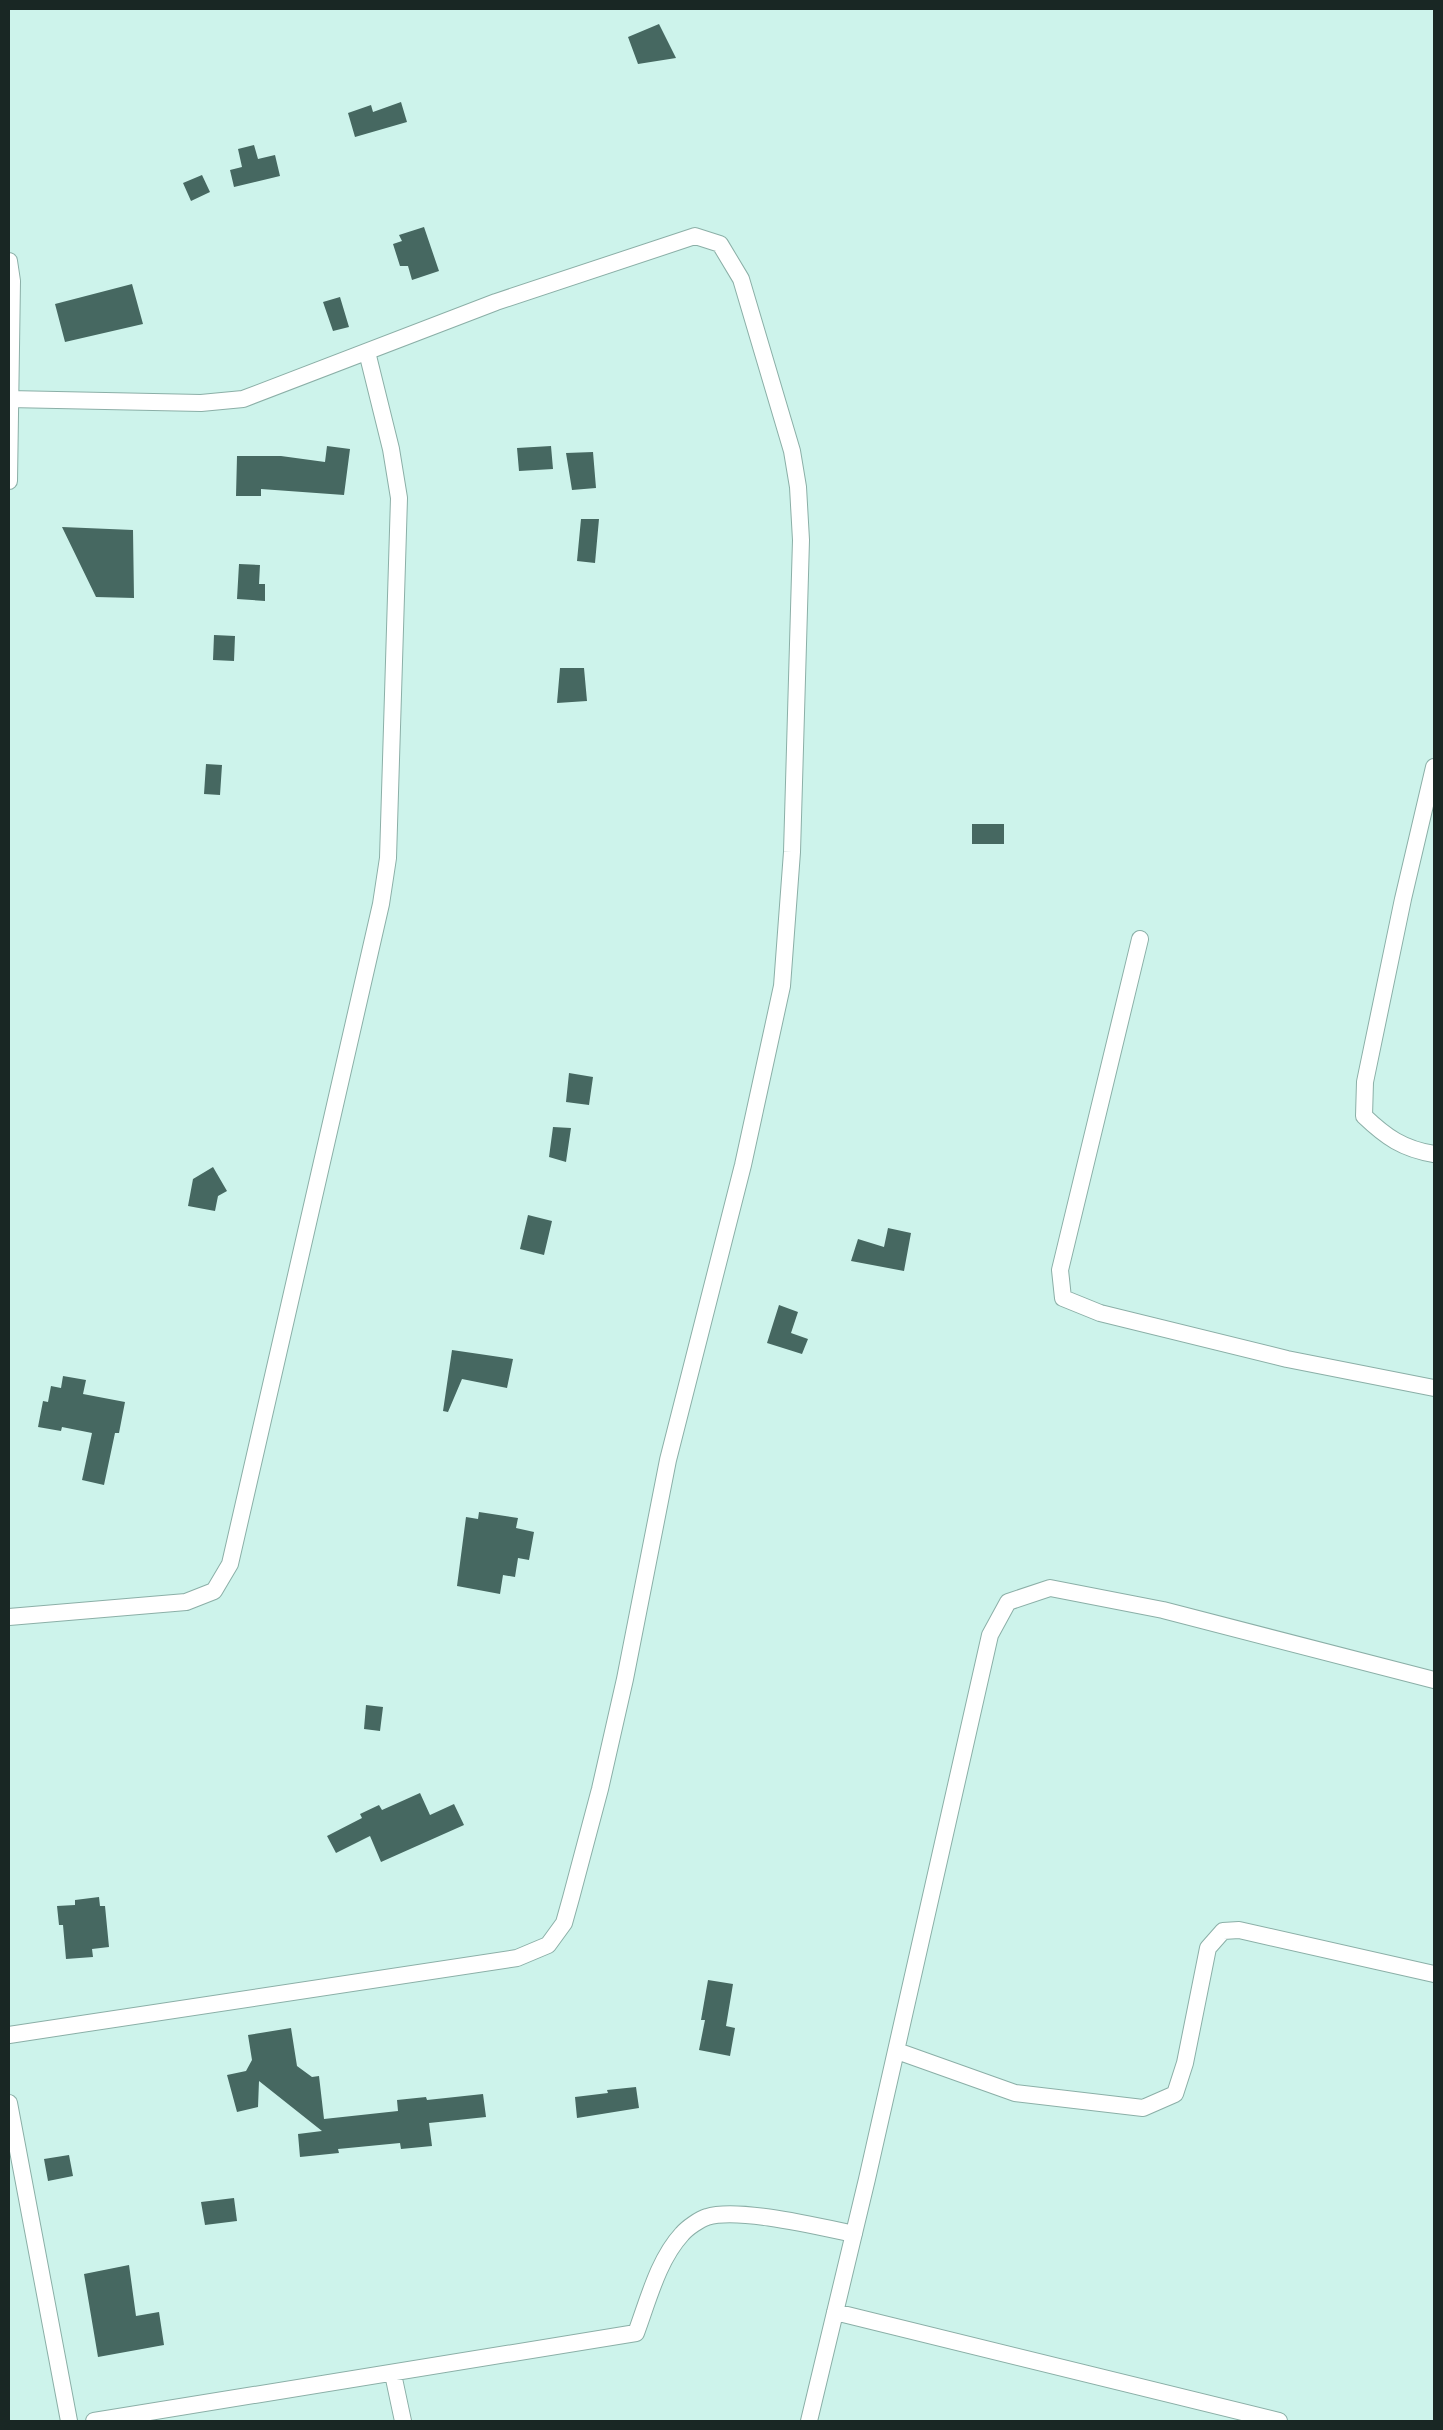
<svg xmlns="http://www.w3.org/2000/svg" width="1443" height="2430" font-family="'Sofia Sans Condensed',sans-serif">
<style>
.building{fill:#466861}
.lines{fill:none;stroke-linecap:round;stroke-linejoin:round}
.minor-casing{stroke:#8bafa7;stroke-width:18}
.minor{stroke:#fff;stroke-width:16}
</style>
<rect width="100%" height="100%" fill="#cdf3eb"/>
<path class="building" d="M659 24 676 58 638 64 628 37Z
M401 102 407 122 355 137 348 113 371 105 373 112Z
M254 145 258 159 275 155 280 176 234 187 230 170 242 167 238 149Z
M202 175 210 192 191 201 183 183Z
M424 227 439 271 412 280 408 266H400L393 244 402 241 399 235Z
M132 284 143 324 65 342 55 304Z
M340 297 349 327 333 331 323 302Z
M327 446 350 449 344 495 261 489V496H236L237 456H281L325 462Z
M551 446 553 469 519 471 517 448Z
M593 452 596 488 572 490 566 453Z
M581 519H599L595 563 577 561Z
M62 527 133 530 134 598 96 597Z
M239 564 260 565 259 584H265V601L237 599Z
M214 635 235 636 234 661 213 660Z
M560 668H584L587 701 557 703Z
M206 764 222 765 220 795 204 794Z
M972 824H1004V844H972Z
M569 1073 593 1077 589 1105 566 1102Z
M553 1127 571 1128 566 1162 549 1157Z
M213 1167 227 1191 218 1196 215 1211 188 1206 193 1179Z
M528 1215 552 1221 544 1255 520 1249Z
M888 1228 911 1233 904 1271 851 1261 858 1239 884 1247Z
M779 1305 798 1312 791 1333 808 1339 802 1354 767 1343Z
M452 1350 513 1359 507 1388 462 1379 448 1412 443 1411Z
M63 1376 86 1380 83 1394 125 1402 119 1433H115L104 1485 82 1480 92 1433 62 1427 61 1431 38 1427 43 1401 48 1402 51 1386 61 1388Z
M479 1512 518 1518 516 1528 534 1532 529 1560 518 1558 515 1577 503 1575 500 1594 457 1586 466 1517 478 1519Z
M366 1705 383 1707 380 1731 364 1729Z
M420 1793 430 1815 454 1804 464 1825 381 1862 370 1836 336 1853 327 1836 362 1818 360 1814 379 1805 382 1810Z
M99 1897 100 1906H105L109 1947 92 1949 93 1957 66 1959 63 1925H59L57 1906 75 1905V1900Z
M708 1980 733 1984 726 2026 735 2028 730 2056 699 2050 705 2020H701Z
M291 2028 297 2066 312 2077 319 2076 324 2119 398 2111 397 2100 426 2097 427 2100 483 2094 486 2117 429 2123 432 2146 401 2149 400 2143 338 2149 339 2153 300 2157 298 2134 322 2131 259 2081 258 2107 237 2112 227 2075 246 2071 252 2060 248 2035Z
M636 2087 639 2108 577 2118 575 2097 608 2093 607 2090Z
M69 2155 73 2176 48 2181 44 2159Z
M234 2198 237 2221 205 2225 201 2202Z
M129 2265 136 2316 159 2312 164 2345 98 2357 84 2274Z"/>
<g class="lines">
<g class="minor-casing">
<path id="minor" d="M9 261 12 281 9 481
M1434 767 1403 899 1365 1082 1364 1116C1386 1137 1403 1149 1434 1154
M1140 939 1060 1270 1063 1298 1100 1313 1287 1359 1434 1388
M9 1617 186 1602 214 1591 230 1564 381 904 388 858 399 498 391 449 367 352
M9 2035 517 1958 548 1945 564 1923 571 1898 600 1789 625 1679 668 1460 743 1165 782 986 792 852 801 540 798 487 792 451 741 279 720 244 695 236 496 302 243 399 201 403 9 399
M897 2051 1015 2093 1143 2108 1175 2094 1185 2063 1208 1948 1223 1931 1239 1930 1434 1974
M9 2103 69 2421
M835 2312 1279 2421
M393 2374 403 2421
M94 2421 636 2333C648 2301 658 2260 682 2234 687 2228 700 2219 707 2217 738 2207 820 2227 854 2234
M809 2421 867 2179 990 1635 1008 1602 1050 1588 1163 1610 1434 1680"/>
</g>
<use href="#minor" class="minor"/>
</g>
<rect width="1443" height="2430" fill="none" stroke="#192724" stroke-width="20"/>
</svg>
